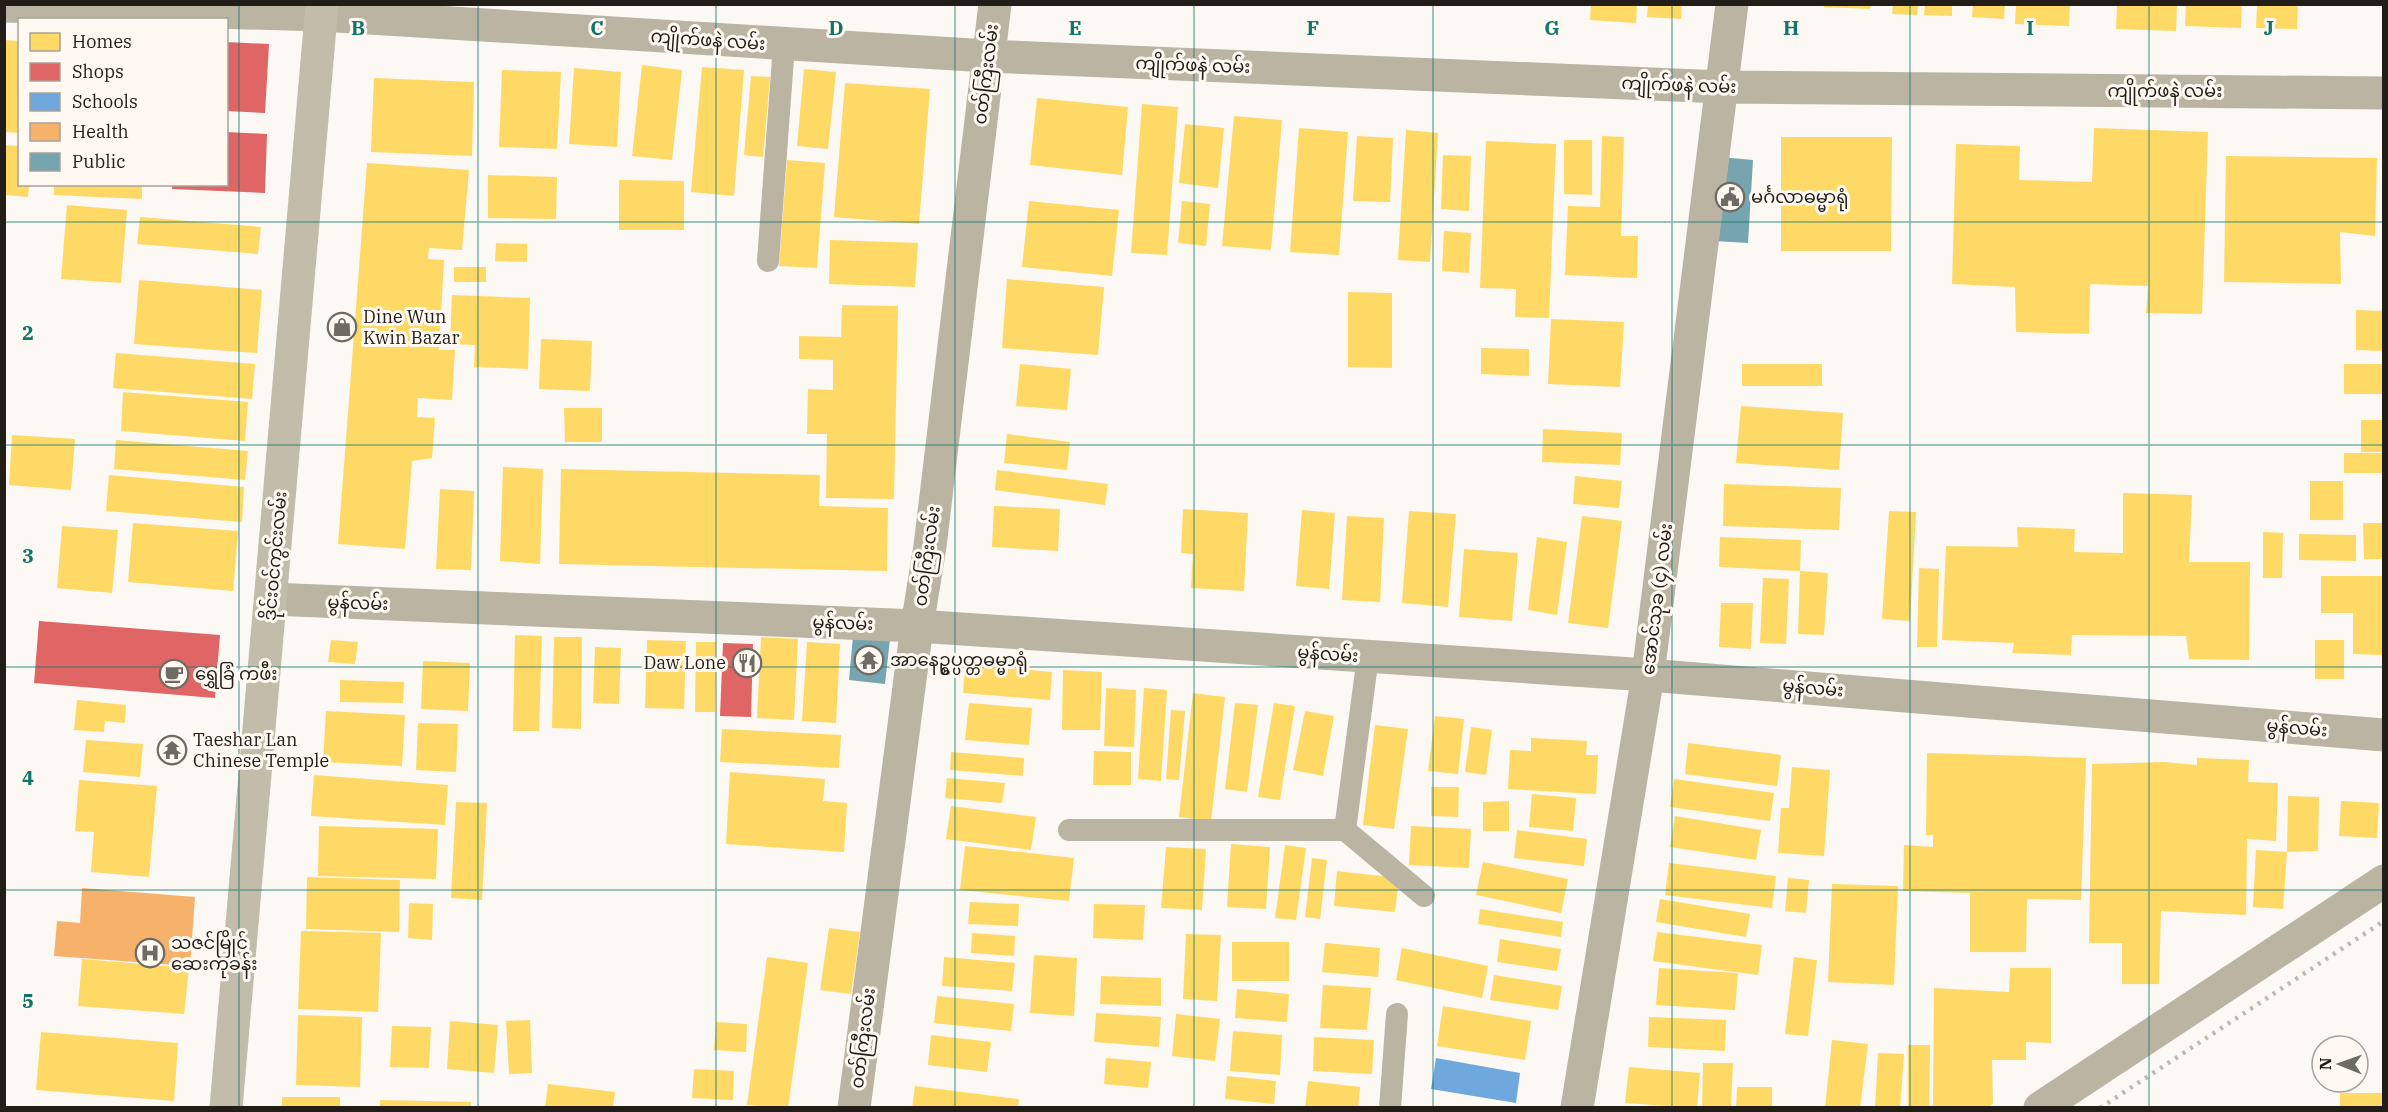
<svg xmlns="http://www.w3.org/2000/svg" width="2388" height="1112" font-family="'IBM Plex Serif','Noto Sans Myanmar',serif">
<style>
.homes{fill:#ffd966}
.shops{fill:#e06666}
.schools{fill:#6fa8dc}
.health{fill:#f6b26b}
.public{fill:#76a5af}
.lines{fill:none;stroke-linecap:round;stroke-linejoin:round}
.lane{stroke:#bbb4a3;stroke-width:22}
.street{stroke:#bbb4a3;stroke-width:33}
.secondary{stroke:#c3bcab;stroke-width:33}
.rail{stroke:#bfbab1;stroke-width:4.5;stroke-dasharray:3 6;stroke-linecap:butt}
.grid{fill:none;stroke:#0f766e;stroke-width:1.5;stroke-opacity:0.55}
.labels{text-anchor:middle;stroke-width:6;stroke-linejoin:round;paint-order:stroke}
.street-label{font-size:18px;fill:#221d16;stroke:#fff9f1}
.poi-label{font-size:18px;fill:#221d16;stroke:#fff9f1;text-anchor:start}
.grid-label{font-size:20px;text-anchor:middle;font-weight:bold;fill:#0f766e;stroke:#fff9f1;stroke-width:6;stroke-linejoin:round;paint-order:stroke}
</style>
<rect width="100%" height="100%" fill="#fcf8f4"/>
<path class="homes" d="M1591 4H1637L1636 23 1590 20Z
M1648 4H1682L1681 19 1647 17Z
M1824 4H1871L1870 9 1824 7Z
M1893 4H1918L1917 15 1892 14Z
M1925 4H1952V16L1924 15Z
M1973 4H2005L2004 19 1972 17Z
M2016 4H2070L2069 26 2015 24Z
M2117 4H2177L2176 31 2116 29Z
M2186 4H2242L2241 28 2185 26Z
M2257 4H2298L2297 29 2256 28Z
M4 40 20 41V133L4 132Z
M642 65 682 70 672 160 632 156Z
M702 67 744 70 734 196 691 192Z
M574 68 621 72 617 147 569 144Z
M804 69 836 72 828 149 797 146Z
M502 70 561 72 557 149 499 147Z
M751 76 770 77 763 157 744 155Z
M374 78 474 82 472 156 371 152Z
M845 83 930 89 919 224 834 217Z
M1037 98 1128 107 1122 175 1030 165Z
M1142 104 1178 107 1167 255 1131 253Z
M1234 116 1282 120 1271 250 1222 246Z
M1185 124 1224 128 1218 188 1179 183Z
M1299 128 1348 132 1339 255 1290 252Z
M2094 128 2208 132 2202 314 2146 313 2148 286 2090 284 2089 334 2016 332 2015 287 1952 284 1956 144 2020 146 2019 180 2092 182Z
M1406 130 1438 133 1430 262 1398 260Z
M1357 136 1393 138 1390 202 1353 201Z
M1602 136 1624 137 1621 236H1638L1637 278 1565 275 1568 206 1600 207Z
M1781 137H1892L1891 251H1781Z
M1564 140H1592V195L1564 194Z
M1486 141 1556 144 1549 318 1515 317 1516 289 1480 288Z
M4 145 20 146V184H29L28 197 4 195Z
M1443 155 1471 156 1469 211 1441 209Z
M2226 156 2377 158 2375 236 2340 232 2341 284 2224 282Z
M787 160 825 163 817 268 779 266Z
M367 163 469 170 462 250 429 248 428 259 444 260 439 350H455L452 400 418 398 417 417 435 418 432 458 412 461 405 549 338 544Z
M488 175 557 177 556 219 488 218Z
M619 180 684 181V230H619Z
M54 184H142V199L54 195Z
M1029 201 1119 210 1112 276 1022 267Z
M1182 201 1210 204 1206 246 1178 243Z
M67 205 127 210 121 283 61 279Z
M140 217 261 227 258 254 137 244Z
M1444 231 1471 233 1469 273 1442 271Z
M830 240 918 243 915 287 829 284Z
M496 243 527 244V262L495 261Z
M454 267H486V282H454Z
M1007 279 1104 287 1098 355 1002 348Z
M139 280 262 290 257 353 134 344Z
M1348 292 1392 293V368L1348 367Z
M452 295 530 298 528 369 474 367 475 345 450 344Z
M842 305 898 306 894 499 826 498 827 434H807L808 389 833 390V360L799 359V336L841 337Z
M2356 310 2384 311V351L2356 350Z
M1551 319 1624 322 1620 387 1548 384Z
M541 339 592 341 590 391 539 389Z
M1481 348 1529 349V376L1481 374Z
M116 353 255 364 252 399 113 388Z
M1020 364 1071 369 1067 410 1016 406Z
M1742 364H1822V386H1742Z
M2344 364H2384V394H2344Z
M123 392 248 402 245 441 121 431Z
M1741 406 1843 413 1839 470 1736 463Z
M564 408H602V442H565Z
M2361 420H2384V452H2361Z
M1543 429 1622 433 1620 465 1542 462Z
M1007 434 1070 442 1067 470 1004 463Z
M12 435 75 439 71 490 9 485Z
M116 440 248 451 245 480 114 469Z
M2344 453H2384V473H2344Z
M503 467 543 469 540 564 500 561Z
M561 469 820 475 819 506 888 508 887 571 559 564Z
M997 470 1108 484 1105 505 995 490Z
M109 475 244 487 242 522 106 511Z
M1575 476 1622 481 1619 508 1573 504Z
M2310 481H2343V520H2310Z
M1724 484 1841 488 1839 530 1723 526Z
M440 489 474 491 471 570 436 569Z
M2123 493 2192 495 2189 562H2250L2249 660 2189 659 2186 636 2072 635 2071 655 2012 653 2014 643 1942 640 1946 546 2018 547 2017 527 2075 529 2074 552 2123 553Z
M994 506 1060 509 1058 551 992 547Z
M1183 509 1248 513 1244 591 1191 588 1193 554 1181 553Z
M1302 510 1335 513 1329 589 1296 586Z
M1409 511 1456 514 1448 607 1402 603Z
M1889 511 1916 512 1910 621 1882 619Z
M1347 516 1384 518 1380 602 1342 600Z
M1582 516 1622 521 1608 628 1568 623Z
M133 523 238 531 233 591 128 582Z
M2363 523H2384V559H2364Z
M62 526 118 530 112 593 57 588Z
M2263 532 2283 533 2282 578H2263Z
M2299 534 2356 535V561L2299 560Z
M1537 537 1567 542 1557 615 1528 610Z
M1720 537 1801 540 1800 571 1828 573 1824 635 1798 634 1800 571 1719 567Z
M1464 549 1518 553 1512 621 1459 617Z
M1919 568 1939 569 1937 647H1917Z
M2321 576H2384V655L2353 654V613H2321Z
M1763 578 1789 579 1786 644 1760 643Z
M1721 603H1753L1751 649 1719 647Z
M515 635 542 636 539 731H513Z
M554 637H582L581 729 552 728Z
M761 637 798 639 794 720 757 718Z
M331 640 358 642 355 664 328 662Z
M647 640 686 641 684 709 645 708Z
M2315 640H2344V679H2315Z
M696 642H716L715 712H695Z
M807 642 840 644 836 723 802 721Z
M595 647 621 648 619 704 593 703Z
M423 661 470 663 468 711 421 709Z
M965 664 1052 672 1050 700 963 693Z
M1063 670 1102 672 1100 730H1062Z
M340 680 404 682 403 703 340 702Z
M1106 688 1136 690 1134 747 1104 746Z
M1144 688 1167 690 1161 781 1138 779Z
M1193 693 1225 697 1211 821 1179 817Z
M77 700 126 705 125 723 105 721 104 732 74 730Z
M969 703 1032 708 1029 745 965 740Z
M1235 703 1258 705 1247 792 1225 789Z
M1274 703 1295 706 1280 800 1258 797Z
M1171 710 1185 711 1179 780 1166 779Z
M326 711 405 715 402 766 323 762Z
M1305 711 1334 716 1323 776 1293 770Z
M1435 716 1464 719 1458 774 1428 771Z
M418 723 458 724 456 772 416 770Z
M1375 725 1408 729 1394 829 1363 825Z
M1471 727 1492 730 1486 775 1465 772Z
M722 729 841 735 839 768 720 762Z
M1531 738 1587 741 1586 755H1598L1596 794 1508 789 1510 750 1531 751Z
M86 740 143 744 140 777 83 772Z
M1688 743 1781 755 1777 786 1685 774Z
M1094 751 1131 752V785H1093Z
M951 752 1024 758 1023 776 950 770Z
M1927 753 2086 758 2081 900 2027 899 2026 952H1970V893L1903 891 1904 845 1933 847V835H1926Z
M2197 758 2249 760 2248 782 2278 783 2276 841 2247 839 2246 915 2161 911 2159 984H2122V943H2089L2092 764 2164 762 2197 765Z
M1792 767 1830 770 1824 856 1778 853 1781 808H1789Z
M730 772 825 779 823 801 847 803 844 852 726 844Z
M314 775 448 785 445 825 311 816Z
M947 778 1005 783 1002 803 945 798Z
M1674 779 1774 793 1770 821 1670 807Z
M79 780 157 786 149 877 91 872 94 832 75 831Z
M1431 787H1459L1458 817 1431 816Z
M1532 794 1576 798 1573 831 1529 827Z
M2288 796 2319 797 2318 851 2287 852Z
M1509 801V831H1483V802Z
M2341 801 2379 803 2377 838 2339 836Z
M456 802 487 803 482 900 451 898Z
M951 806 1036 817 1031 850 946 839Z
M1675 816 1761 830 1756 860 1670 847Z
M319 826 438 829 436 879 318 876Z
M1411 826 1471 829 1469 868 1409 865Z
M1517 830 1587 839 1584 866 1514 858Z
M1231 844 1270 847 1266 909 1227 907Z
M1285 845 1306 848 1296 920 1275 918Z
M965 846 1074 858 1069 901 960 890Z
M1166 847 1206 849 1202 910 1161 908Z
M2256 850 2287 852 2283 909 2253 907Z
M1312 858 1327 860 1320 919 1305 917Z
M1483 862 1568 879 1561 913 1476 895Z
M1669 863 1776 876 1772 908 1665 895Z
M1337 871 1399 878 1395 912 1334 906Z
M307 877 400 880 399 932 306 929Z
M1788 878 1809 880 1806 913 1785 911Z
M1832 884 1898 886 1894 985 1828 982Z
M1660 899 1750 914 1746 937 1656 922Z
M970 902 1019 904 1018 926 968 924Z
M409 903 433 904 432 940 408 938Z
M1094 904 1145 905 1143 940 1093 938Z
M1480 909 1563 922 1561 937 1478 924Z
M829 928 860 932 851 994 820 990Z
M301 931 381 933 378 1012 298 1009Z
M1657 932 1762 945 1758 975 1653 961Z
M972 933 1015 936 1014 956 971 953Z
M1186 934 1221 935 1217 1001 1183 999Z
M1500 939 1561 949 1557 971 1497 962Z
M1232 942H1289V981H1232Z
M1325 943 1380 948 1378 977 1322 972Z
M1402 948 1488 966 1482 998 1396 980Z
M1034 955 1077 958 1074 1016 1030 1013Z
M767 957 808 963 788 1108 747 1105Z
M944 957 1015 963 1012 991 942 986Z
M1794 957 1817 960 1808 1036 1785 1034Z
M82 959 189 968 184 1014 78 1006Z
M1659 968 1738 973 1735 1010 1656 1005Z
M2010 968H2051V1043L2026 1042V1060H1992L1993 1104 1987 1108 1933 1107 1934 988 2009 992Z
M1494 975 1562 986 1558 1010 1490 1000Z
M1101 976 1161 978V1006L1100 1004Z
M1323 985 1371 988 1367 1030 1320 1028Z
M1237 989 1289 994 1287 1022 1235 1018Z
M937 996 1014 1004 1011 1031 934 1023Z
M1443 1006 1531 1021 1525 1060 1437 1046Z
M1096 1013 1161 1017 1159 1047 1094 1042Z
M1176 1014 1220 1019 1215 1061 1172 1056Z
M298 1015 362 1017 360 1087 296 1085Z
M1649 1017 1726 1020 1725 1051 1648 1047Z
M530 1020 532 1073 509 1074 506 1021Z
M450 1021 498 1025 494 1073 447 1069Z
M716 1022 747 1024 746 1052 714 1050Z
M392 1026 431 1027 429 1068 390 1067Z
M1233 1031 1282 1035 1280 1075 1230 1071Z
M41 1032 178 1043 174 1101 36 1090Z
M931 1035 991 1042 987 1072 928 1065Z
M1314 1037 1374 1040 1372 1074 1313 1071Z
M1832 1040 1868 1044 1860 1108H1825Z
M1908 1045H1930L1929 1108H1908Z
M1878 1053 1904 1054 1900 1108H1875Z
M1106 1058 1151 1062 1148 1088 1104 1084Z
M1703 1063H1733L1731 1108H1702Z
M1629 1067 1700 1073 1697 1108 1625 1103Z
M694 1069 734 1071 733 1100 692 1098Z
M1227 1076 1276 1081 1274 1104 1225 1099Z
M1308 1081 1360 1087 1358 1108H1305Z
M548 1084 615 1092 613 1108H545Z
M915 1086 1019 1099 1018 1108H912Z
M1737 1087H1772V1108H1736Z
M2340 1093H2384V1108H2340Z
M282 1097H340V1108H282Z
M380 1100 471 1102V1108H380Z"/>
<path class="shops" d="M226 42 269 44 265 113 226 111Z
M226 132 267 134 265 193 172 189V184H226Z
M39 621 220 635 215 698 34 683Z
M723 643 753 644 751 717 720 716Z"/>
<path class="schools" d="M1436 1058 1520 1073 1516 1103 1431 1089Z"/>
<path class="health" d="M82 888 195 897 190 966 54 956 57 921 80 923Z"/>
<path class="public" d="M1720 157 1753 160 1748 243 1715 241Z
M853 636 890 639 885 684 849 680Z"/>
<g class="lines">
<path class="lane" d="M768 261 784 45
M1069 830H1345L1424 896
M1345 830 1368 656
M1390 1108 1397 1014"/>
<path class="street" d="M4 6 321 15 988 56 1722 87 2384 93
M271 599 917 626 1648 675 2384 735
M854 1108 917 626 930 546 995 4
M1577 1108 1648 675 1732 4
M2040 1108 2384 881"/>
<path class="secondary" d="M226 1108 322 4"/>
<path class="rail" d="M2100 1108 2384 921"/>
</g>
<path class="grid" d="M239 4V1108M478 4V1108M716 4V1108M955 4V1108M1194 4V1108M1433 4V1108M1672 4V1108M1910 4V1108M2149 4V1108M4 222H2384M4 445H2384M4 667H2384M4 890H2384"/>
<defs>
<g id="civic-ring" transform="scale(1.5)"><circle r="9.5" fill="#fff9f1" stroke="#6e6a64" stroke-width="1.5"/><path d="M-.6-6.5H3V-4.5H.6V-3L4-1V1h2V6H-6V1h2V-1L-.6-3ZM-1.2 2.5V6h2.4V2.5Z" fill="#6e6a64"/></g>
<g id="shop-ring" transform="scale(1.5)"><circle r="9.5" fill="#fff9f1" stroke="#6e6a64" stroke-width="1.5"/><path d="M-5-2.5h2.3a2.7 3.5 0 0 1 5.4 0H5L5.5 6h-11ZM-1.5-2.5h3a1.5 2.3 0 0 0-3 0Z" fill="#6e6a64"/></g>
<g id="temple-ring" transform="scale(1.5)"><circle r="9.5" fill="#fff9f1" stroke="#6e6a64" stroke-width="1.5"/><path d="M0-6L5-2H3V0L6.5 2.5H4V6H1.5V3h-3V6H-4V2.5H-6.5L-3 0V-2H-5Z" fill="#6e6a64"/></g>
<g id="restaurant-ring" transform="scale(1.5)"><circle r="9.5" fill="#fff9f1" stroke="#6e6a64" stroke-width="1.5"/><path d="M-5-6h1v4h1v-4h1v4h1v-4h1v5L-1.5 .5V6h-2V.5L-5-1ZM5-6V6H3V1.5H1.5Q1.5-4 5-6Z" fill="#6e6a64"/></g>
<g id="cafe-ring" transform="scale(1.5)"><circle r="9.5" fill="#fff9f1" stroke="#6e6a64" stroke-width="1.5"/><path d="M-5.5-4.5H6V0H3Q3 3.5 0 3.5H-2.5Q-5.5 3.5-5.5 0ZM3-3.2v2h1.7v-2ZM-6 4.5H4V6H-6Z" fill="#6e6a64"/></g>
<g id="hospital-ring" transform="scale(1.5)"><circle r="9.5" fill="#fff9f1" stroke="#6e6a64" stroke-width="1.5"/><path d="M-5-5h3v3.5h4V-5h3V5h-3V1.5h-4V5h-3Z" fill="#6e6a64"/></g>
</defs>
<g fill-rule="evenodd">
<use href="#civic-ring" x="1730" y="197"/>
<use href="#shop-ring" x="342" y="327"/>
<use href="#temple-ring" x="869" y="660"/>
<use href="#restaurant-ring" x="747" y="663"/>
<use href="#cafe-ring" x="174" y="674"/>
<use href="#temple-ring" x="172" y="750"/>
<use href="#hospital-ring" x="150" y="953"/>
</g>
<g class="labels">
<g class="street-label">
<text transform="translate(708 40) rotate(4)" y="6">ကျိုက်ဖနဲ လမ်း</text>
<text transform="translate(1193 65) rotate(2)" y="6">ကျိုက်ဖနဲ လမ်း</text>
<text transform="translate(986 74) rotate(-83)" y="6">၀တ်ကြီးလမ်း</text>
<text transform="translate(1679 85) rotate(2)" y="6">ကျိုက်ဖနဲ လမ်း</text>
<text x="2165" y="97">ကျိုက်ဖနဲ လမ်း</text>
<text transform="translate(275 556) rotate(-85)" y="6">ဒိုင်းဝင်ကွင်းလမ်း</text>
<text transform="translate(927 556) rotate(-82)" y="6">၀တ်ကြီးလမ်း</text>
<text transform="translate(1657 599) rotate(-83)" y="6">အောင်သုခ (၄) လမ်း</text>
<text transform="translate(358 603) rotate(2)" y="6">မွန်လမ်း</text>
<text transform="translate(843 623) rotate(2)" y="6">မွန်လမ်း</text>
<text transform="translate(1328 654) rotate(4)" y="6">မွန်လမ်း</text>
<text transform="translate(1813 688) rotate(5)" y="6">မွန်လမ်း</text>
<text transform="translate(2297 728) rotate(5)" y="6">မွန်လမ်း</text>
<text transform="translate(863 1038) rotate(-83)" y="6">၀တ်ကြီးလမ်း</text>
</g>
<g class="poi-label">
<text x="1751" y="203">မင်္ဂလာဓမ္မာရုံ</text>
<text x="363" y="323">Dine Wun<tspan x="363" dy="21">Kwin Bazar</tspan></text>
<text x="890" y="666">အာနေဥ္စပ္ပတ္တဓမ္မာရုံ</text>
<text x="726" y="669" text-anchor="end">Daw Lone</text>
<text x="195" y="680">ရွှေခြံ ကဖီး</text>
<text x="193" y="746">Taeshar Lan<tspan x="193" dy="21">Chinese Temple</tspan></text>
<text x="171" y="949">သဇင်မြိုင်<tspan x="171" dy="21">ဆေးကုခန်း</tspan></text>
</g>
</g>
<g class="grid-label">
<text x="358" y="35">B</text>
<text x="597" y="35">C</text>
<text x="836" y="35">D</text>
<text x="1075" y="35">E</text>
<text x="1313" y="35">F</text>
<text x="1552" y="35">G</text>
<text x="1791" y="35">H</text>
<text x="2030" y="35">I</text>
<text x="2269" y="35">J</text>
<text x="28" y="340">2</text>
<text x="28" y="563">3</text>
<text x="28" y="785">4</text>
<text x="28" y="1008">5</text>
</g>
<rect width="2388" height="1112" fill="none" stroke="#221d16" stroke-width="12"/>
<rect x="18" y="18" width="210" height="168" fill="#fff9f1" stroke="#a7a199" stroke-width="1.5"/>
<rect x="30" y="33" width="30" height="18" fill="#ffd966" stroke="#a7a199" stroke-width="1.5"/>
<text x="72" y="48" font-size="18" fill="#221d16">Homes</text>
<rect x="30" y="63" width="30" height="18" fill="#e06666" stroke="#a7a199" stroke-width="1.5"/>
<text x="72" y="78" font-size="18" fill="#221d16">Shops</text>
<rect x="30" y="93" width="30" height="18" fill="#6fa8dc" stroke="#a7a199" stroke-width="1.5"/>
<text x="72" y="108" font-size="18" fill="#221d16">Schools</text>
<rect x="30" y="123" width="30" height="18" fill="#f6b26b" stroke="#a7a199" stroke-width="1.5"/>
<text x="72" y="138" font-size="18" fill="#221d16">Health</text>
<rect x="30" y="153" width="30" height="18" fill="#76a5af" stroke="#a7a199" stroke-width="1.5"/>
<text x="72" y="168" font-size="18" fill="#221d16">Public</text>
<g transform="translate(2340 1064) rotate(271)"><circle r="28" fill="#fff9f1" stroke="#a7a199" stroke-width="1.5"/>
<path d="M0-4.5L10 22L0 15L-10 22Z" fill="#6e6a64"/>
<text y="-9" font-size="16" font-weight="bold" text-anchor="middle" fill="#221d16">N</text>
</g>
</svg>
